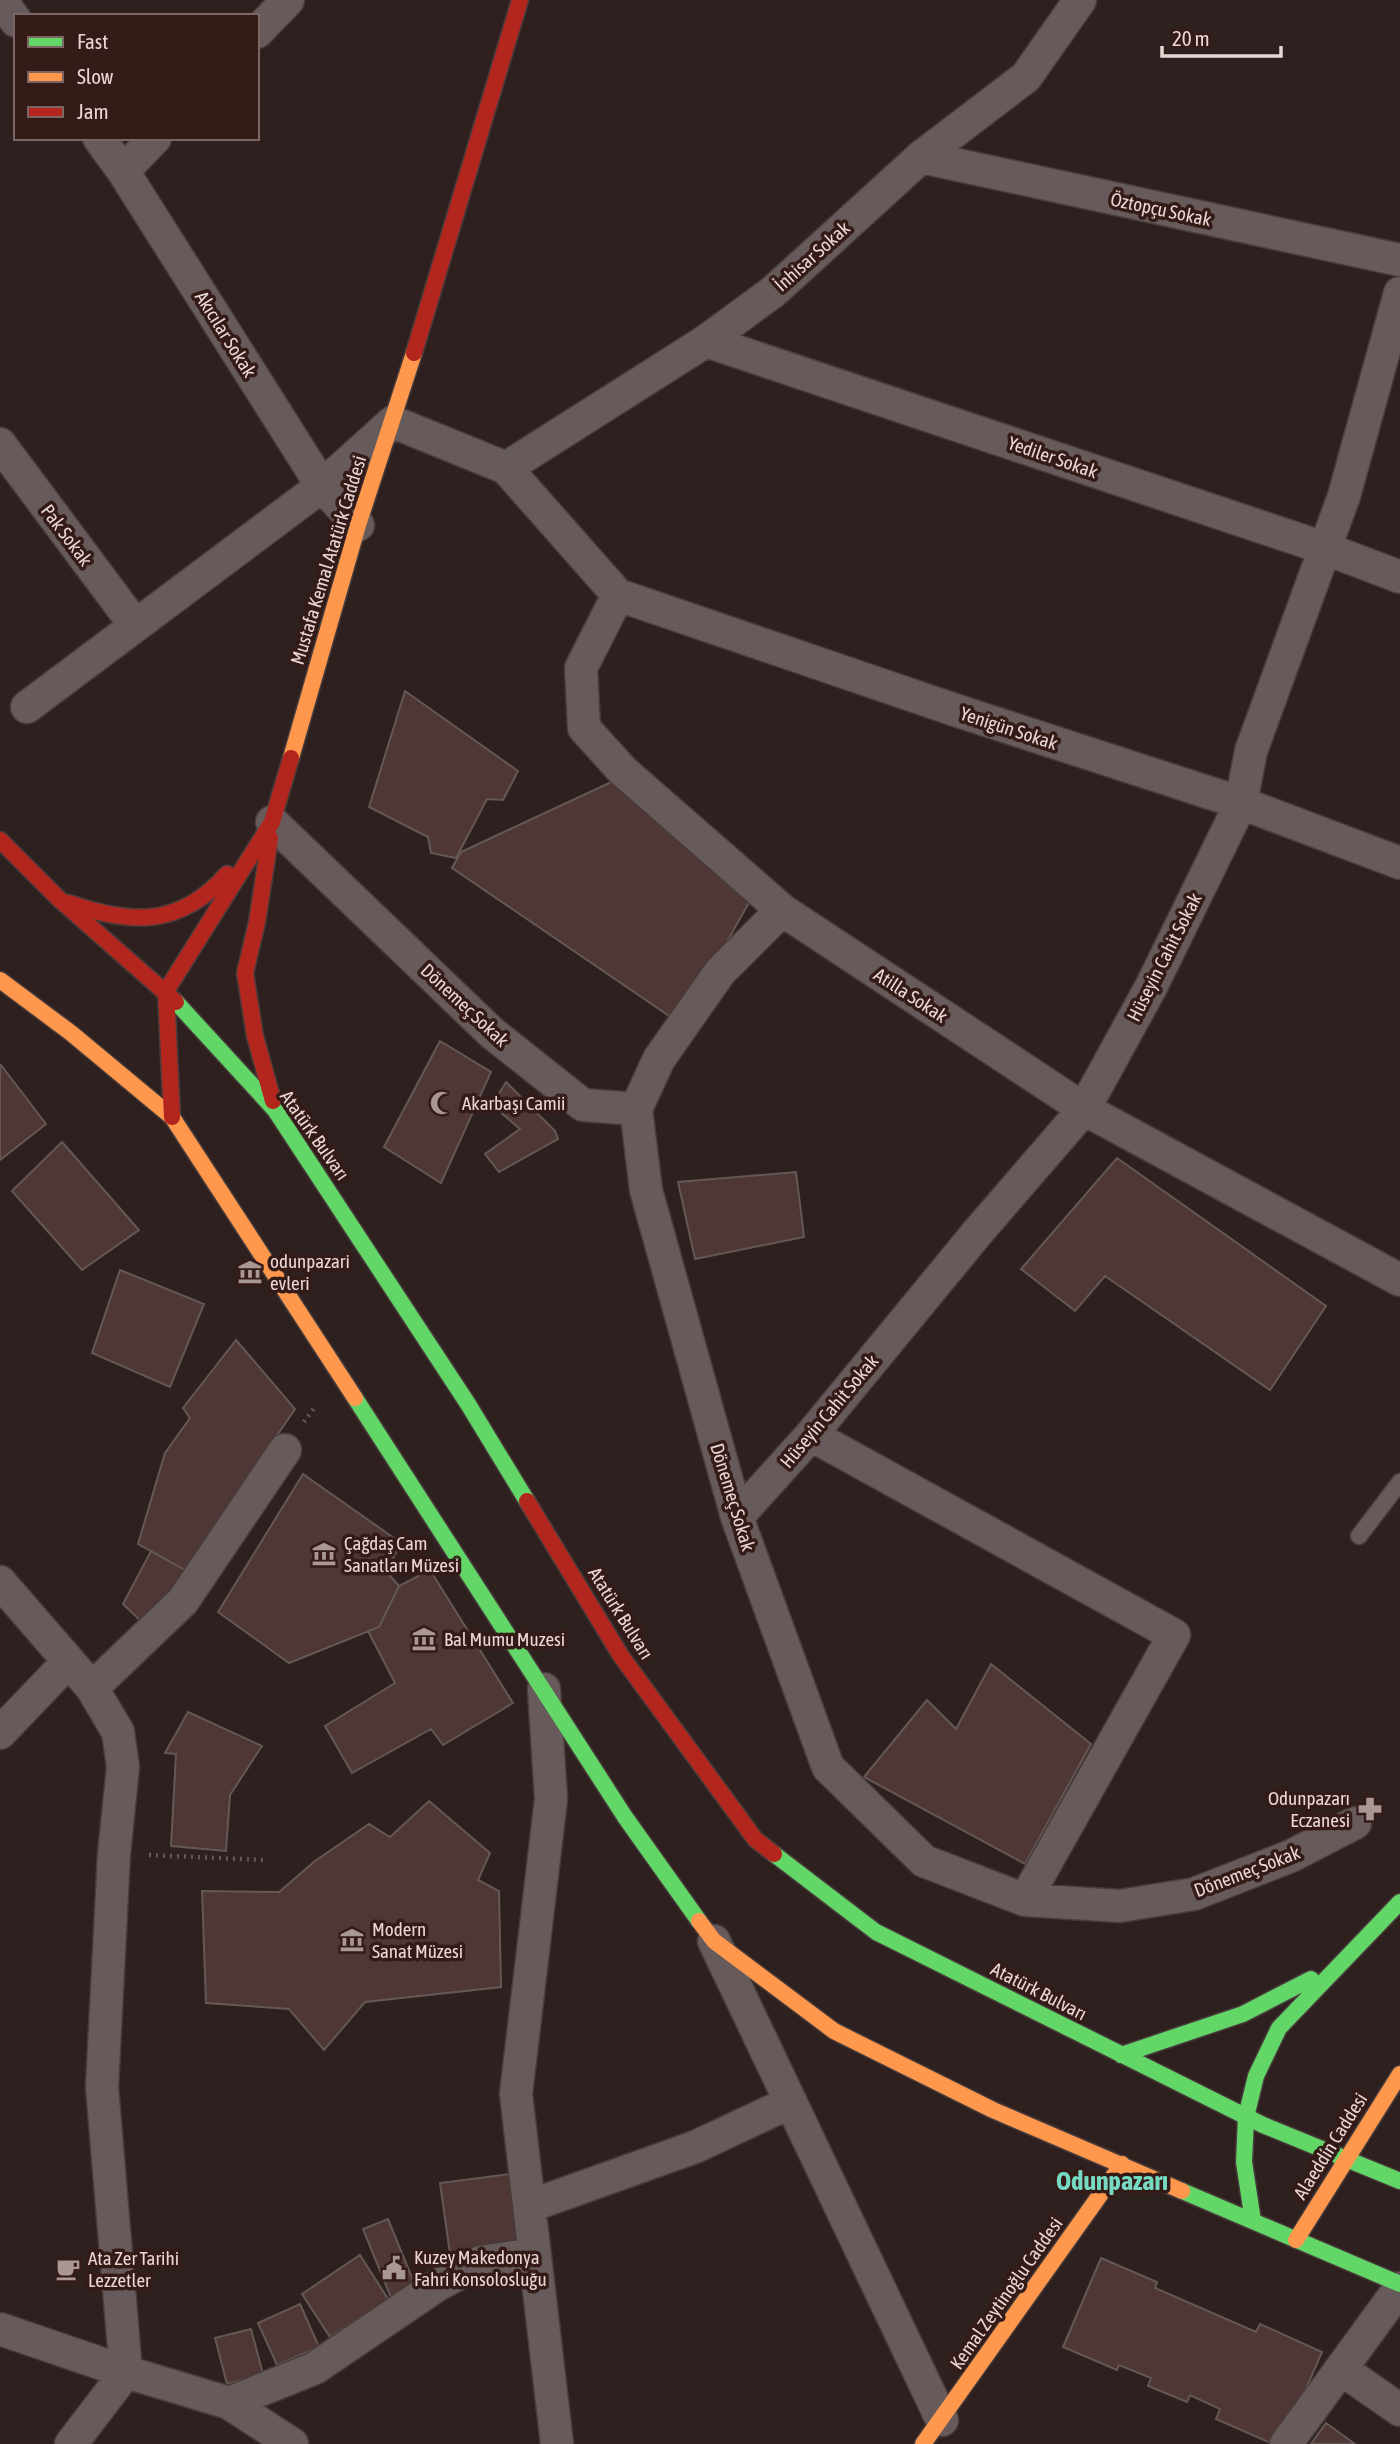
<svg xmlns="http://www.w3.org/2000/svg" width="1400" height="2444" font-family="'Asap Condensed',sans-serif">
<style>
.building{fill:#4e3735;stroke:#645856;stroke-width:2}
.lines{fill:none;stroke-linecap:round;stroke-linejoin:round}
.lane-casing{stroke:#473c3b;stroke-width:19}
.street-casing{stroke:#473c3b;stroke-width:35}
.fast-casing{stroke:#473c3b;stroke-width:19}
.slow-casing{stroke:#473c3b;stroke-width:19}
.jam-casing{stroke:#473c3b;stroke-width:19}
.path{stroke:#645958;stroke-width:4.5;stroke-dasharray:2 5;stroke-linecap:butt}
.lane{stroke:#665b5a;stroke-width:16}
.street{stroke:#665b5a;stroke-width:32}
.fast{stroke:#63d668;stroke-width:16}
.slow{stroke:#ff974d;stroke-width:16}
.jam{stroke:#b3261e;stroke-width:16}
.labels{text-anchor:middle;stroke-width:7;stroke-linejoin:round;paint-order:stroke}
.street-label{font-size:19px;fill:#e9d7d5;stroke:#341b18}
.poi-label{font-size:19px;fill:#e9d7d5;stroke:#341b18;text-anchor:start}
.district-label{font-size:26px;font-weight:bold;fill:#76dac3;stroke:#341b18}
</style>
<rect width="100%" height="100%" fill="#2e201e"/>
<path class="building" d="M405 691 518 771 503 800 487 799 456 858 431 853 428 837 369 807Z
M620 778 751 899 681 1024 452 868 461 852Z
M440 1041 491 1072 441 1183 384 1147Z
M1 1065 46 1124 0 1160V1066Z
M506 1082 555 1131 558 1139 499 1172 485 1154 520 1129 492 1105Z
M62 1142 139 1230 82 1270 12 1191Z
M1117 1158 1326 1306 1270 1390 1105 1276 1075 1311 1021 1269Z
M796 1172 804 1237 695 1259 678 1182Z
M120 1270 204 1304 170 1387 92 1353Z
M236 1340 295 1409 185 1570 138 1544 165 1453 190 1418 183 1408Z
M303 1474 401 1543 386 1571 399 1586 379 1627 289 1663 218 1612Z
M151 1551 185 1570 146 1626 123 1604Z
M430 1570 513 1703 443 1745 431 1729 352 1773 325 1726 395 1683 368 1631 379 1627 399 1586Z
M991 1664 1091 1744 1025 1864 864 1777 927 1700 956 1729Z
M188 1712 262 1746 230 1795 226 1851 171 1846 176 1754 165 1753Z
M429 1801 490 1853 478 1880 499 1891 501 1987 365 2002 324 2050 289 2009 206 2003 202 1891 279 1892 315 1861 369 1824 390 1837Z
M510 2174 519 2245 450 2254 440 2183Z
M388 2219 417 2290 392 2300 363 2229Z
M360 2255 388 2299 330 2337 302 2294Z
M1101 2258 1157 2282 1155 2288 1256 2332 1260 2324 1322 2352 1282 2444H1273L1216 2419 1220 2409 1190 2395 1187 2402 1148 2386 1151 2378 1119 2365 1117 2370 1063 2347Z
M300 2304 319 2347 277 2365 258 2323Z
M251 2329 263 2374 227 2384 215 2338Z
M1326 2423 1355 2444H1311Z"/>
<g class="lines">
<g class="lane-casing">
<path id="lane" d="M1359 1536 1400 1482"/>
</g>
<g class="street-casing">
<path id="street" d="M1 0 16 21
M257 32 288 0
M99 138 123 171 322 486 358 525
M921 157 1400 260
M123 171 155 138
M706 341 1324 548 1400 577
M0 444 135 625
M506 468 706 341 774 291 921 157 1026 77 1080 0
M618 595 581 668 584 728 623 771 782 910 1084 1109 1400 1280
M27 707 322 486 393 422 506 468 618 595 958 711 1241 803 1400 863
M272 822 492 1033 583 1105 636 1109 646 1190 737 1517 828 1767 924 1861 1025 1900 1120 1906 1194 1894 1291 1856 1355 1823
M636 1109 659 1059 720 972 782 910
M811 1435 1174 1635 1025 1900
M737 1517 811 1435 977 1233 1084 1109 1151 987 1241 803 1251 751 1344 496 1400 293
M0 1582 92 1688 118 1732 123 1767 114 1854 102 2087 126 2372 71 2444
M92 1688 183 1601 285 1450
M544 1689 551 1799 516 2094 557 2444
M0 1733 68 1662
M714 1941 942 2420
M530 2206 695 2147 791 2102
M0 2329 126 2372 229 2403 292 2444
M1341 2369 1400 2410
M229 2403 315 2368 436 2286 480 2262 535 2254
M1286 2444 1400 2288"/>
</g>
<g class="fast-casing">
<path id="fast" d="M176 1002 275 1110 468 1404 527 1501
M355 1398 625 1817 699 1921
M774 1854 876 1932 1263 2125 1400 2181
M1121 2055 1243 2014 1311 1979
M1182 2191 1400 2284
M1253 2221 1244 2162 1246 2117 1256 2076 1279 2028 1400 1902"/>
</g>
<g class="slow-casing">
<path id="slow" d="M291 758 358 525 414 353
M0 980 71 1033 172 1117 355 1398
M699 1921 714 1941 834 2031 993 2110 1182 2191
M1296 2240 1400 2074
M923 2444 1122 2164"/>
</g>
<g class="jam-casing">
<path id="jam" d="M414 353 520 0
M270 838 257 922 245 973 255 1036 273 1101
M0 840 59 899 176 1002
M69 903C132 925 180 927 227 874
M172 1117 166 991 272 822 291 758
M527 1501 621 1656 755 1839 774 1854"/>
</g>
<path class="path" d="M304 1422 315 1407
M149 1855 263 1860"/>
<use href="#lane" class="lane"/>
<use href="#street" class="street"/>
<use href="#fast" class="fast"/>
<use href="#slow" class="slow"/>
<use href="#jam" class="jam"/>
</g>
<defs>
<g id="mosque-bare" transform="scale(1.89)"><path d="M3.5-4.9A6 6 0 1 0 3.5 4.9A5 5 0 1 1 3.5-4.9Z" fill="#a89795" stroke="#341b18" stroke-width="2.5" paint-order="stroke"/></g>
<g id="museum-bare" transform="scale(1.89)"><path d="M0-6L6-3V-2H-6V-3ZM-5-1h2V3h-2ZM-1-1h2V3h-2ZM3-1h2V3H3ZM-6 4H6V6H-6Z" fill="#a89795" stroke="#341b18" stroke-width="2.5" paint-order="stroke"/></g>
<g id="pharmacy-bare" transform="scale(1.89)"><path d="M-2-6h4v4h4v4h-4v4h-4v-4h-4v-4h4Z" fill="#a89795" stroke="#341b18" stroke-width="2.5" paint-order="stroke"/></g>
<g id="civic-bare" transform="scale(1.89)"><path d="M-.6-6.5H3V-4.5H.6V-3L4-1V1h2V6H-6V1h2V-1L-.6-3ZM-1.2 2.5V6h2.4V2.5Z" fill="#a89795" stroke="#341b18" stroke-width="2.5" paint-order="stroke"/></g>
<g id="cafe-bare" transform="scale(1.89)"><path d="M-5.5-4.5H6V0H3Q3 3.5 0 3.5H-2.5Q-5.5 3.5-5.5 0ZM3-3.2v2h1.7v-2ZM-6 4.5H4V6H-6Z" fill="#a89795" stroke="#341b18" stroke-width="2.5" paint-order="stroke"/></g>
</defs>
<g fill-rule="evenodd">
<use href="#mosque-bare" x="442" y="1103"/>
<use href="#museum-bare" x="250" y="1272"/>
<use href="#museum-bare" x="324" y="1554"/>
<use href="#museum-bare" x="424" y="1639"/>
<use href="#pharmacy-bare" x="1370" y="1809"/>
<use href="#museum-bare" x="352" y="1940"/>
<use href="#civic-bare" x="394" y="2268"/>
<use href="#cafe-bare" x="68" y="2269"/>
</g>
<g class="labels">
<g class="street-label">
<text transform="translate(1161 209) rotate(12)" y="7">Öztopçu Sokak</text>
<text transform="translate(812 256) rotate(-42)" y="7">İnhisar Sokak</text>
<text transform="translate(226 334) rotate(58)" y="7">Akıcılar Sokak</text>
<text transform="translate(1053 457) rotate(19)" y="7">Yediler Sokak</text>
<text transform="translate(67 535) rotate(53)" y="7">Pak Sokak</text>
<text transform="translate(328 560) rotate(-73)" y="7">Mustafa Kemal Atatürk Caddesi</text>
<text transform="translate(1009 728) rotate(18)" y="7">Yenigün Sokak</text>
<text transform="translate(1164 957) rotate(-63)" y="7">Hüseyin Cahit Sokak</text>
<text transform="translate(911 995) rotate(33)" y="7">Atilla Sokak</text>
<text transform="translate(465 1005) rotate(43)" y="7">Dönemeç Sokak</text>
<text transform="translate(315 1135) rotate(55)" y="7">Atatürk Bulvarı</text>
<text transform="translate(829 1411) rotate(-50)" y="7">Hüseyin Cahit Sokak</text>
<text transform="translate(733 1497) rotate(73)" y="7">Dönemeç Sokak</text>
<text transform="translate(621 1613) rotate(58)" y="7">Atatürk Bulvarı</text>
<text transform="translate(1247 1871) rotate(-21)" y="7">Dönemeç Sokak</text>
<text transform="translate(1039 1991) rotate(27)" y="7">Atatürk Bulvarı</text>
<text transform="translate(1330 2146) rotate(-58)" y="7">Alaeddin Caddesi</text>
<text transform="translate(1006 2293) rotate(-55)" y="7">Kemal Zeytinoğlu Caddesi</text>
</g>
<g class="poi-label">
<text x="462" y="1110">Akarbaşı Camii</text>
<text x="270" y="1268">odunpazari<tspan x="270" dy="22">evleri</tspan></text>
<text x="344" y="1550">Çağdaş Cam<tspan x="344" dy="22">Sanatları Müzesi</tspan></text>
<text x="444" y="1646">Bal Mumu Muzesi</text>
<text x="1350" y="1805" text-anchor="end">Odunpazarı<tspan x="1350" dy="22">Eczanesi</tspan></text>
<text x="372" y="1936">Modern<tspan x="372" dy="22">Sanat Müzesi</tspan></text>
<text x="414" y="2264">Kuzey Makedonya<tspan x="414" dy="22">Fahri Konsolosluğu</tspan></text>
<text x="88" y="2265">Ata Zer Tarihi<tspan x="88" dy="22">Lezzetler</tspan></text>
</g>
<g class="district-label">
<text x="1112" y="2190">Odunpazarı</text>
</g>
</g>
<rect x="14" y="14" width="245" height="126" fill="#341b18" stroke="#7c6664" stroke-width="2"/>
<rect x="28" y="37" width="35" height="10" fill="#63d668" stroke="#7c6664" stroke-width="2"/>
<text x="77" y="49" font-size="21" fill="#e9d7d5">Fast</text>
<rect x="28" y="72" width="35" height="10" fill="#ff974d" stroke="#7c6664" stroke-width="2"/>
<text x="77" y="84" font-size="21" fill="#e9d7d5">Slow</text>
<rect x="28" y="107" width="35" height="10" fill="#b3261e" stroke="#7c6664" stroke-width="2"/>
<text x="77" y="119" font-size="21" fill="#e9d7d5">Jam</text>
<path d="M1162 46v10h119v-10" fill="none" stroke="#e9d7d5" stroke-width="3.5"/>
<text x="1172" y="46" font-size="21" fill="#e9d7d5" stroke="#341b18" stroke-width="5" paint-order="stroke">20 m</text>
</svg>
